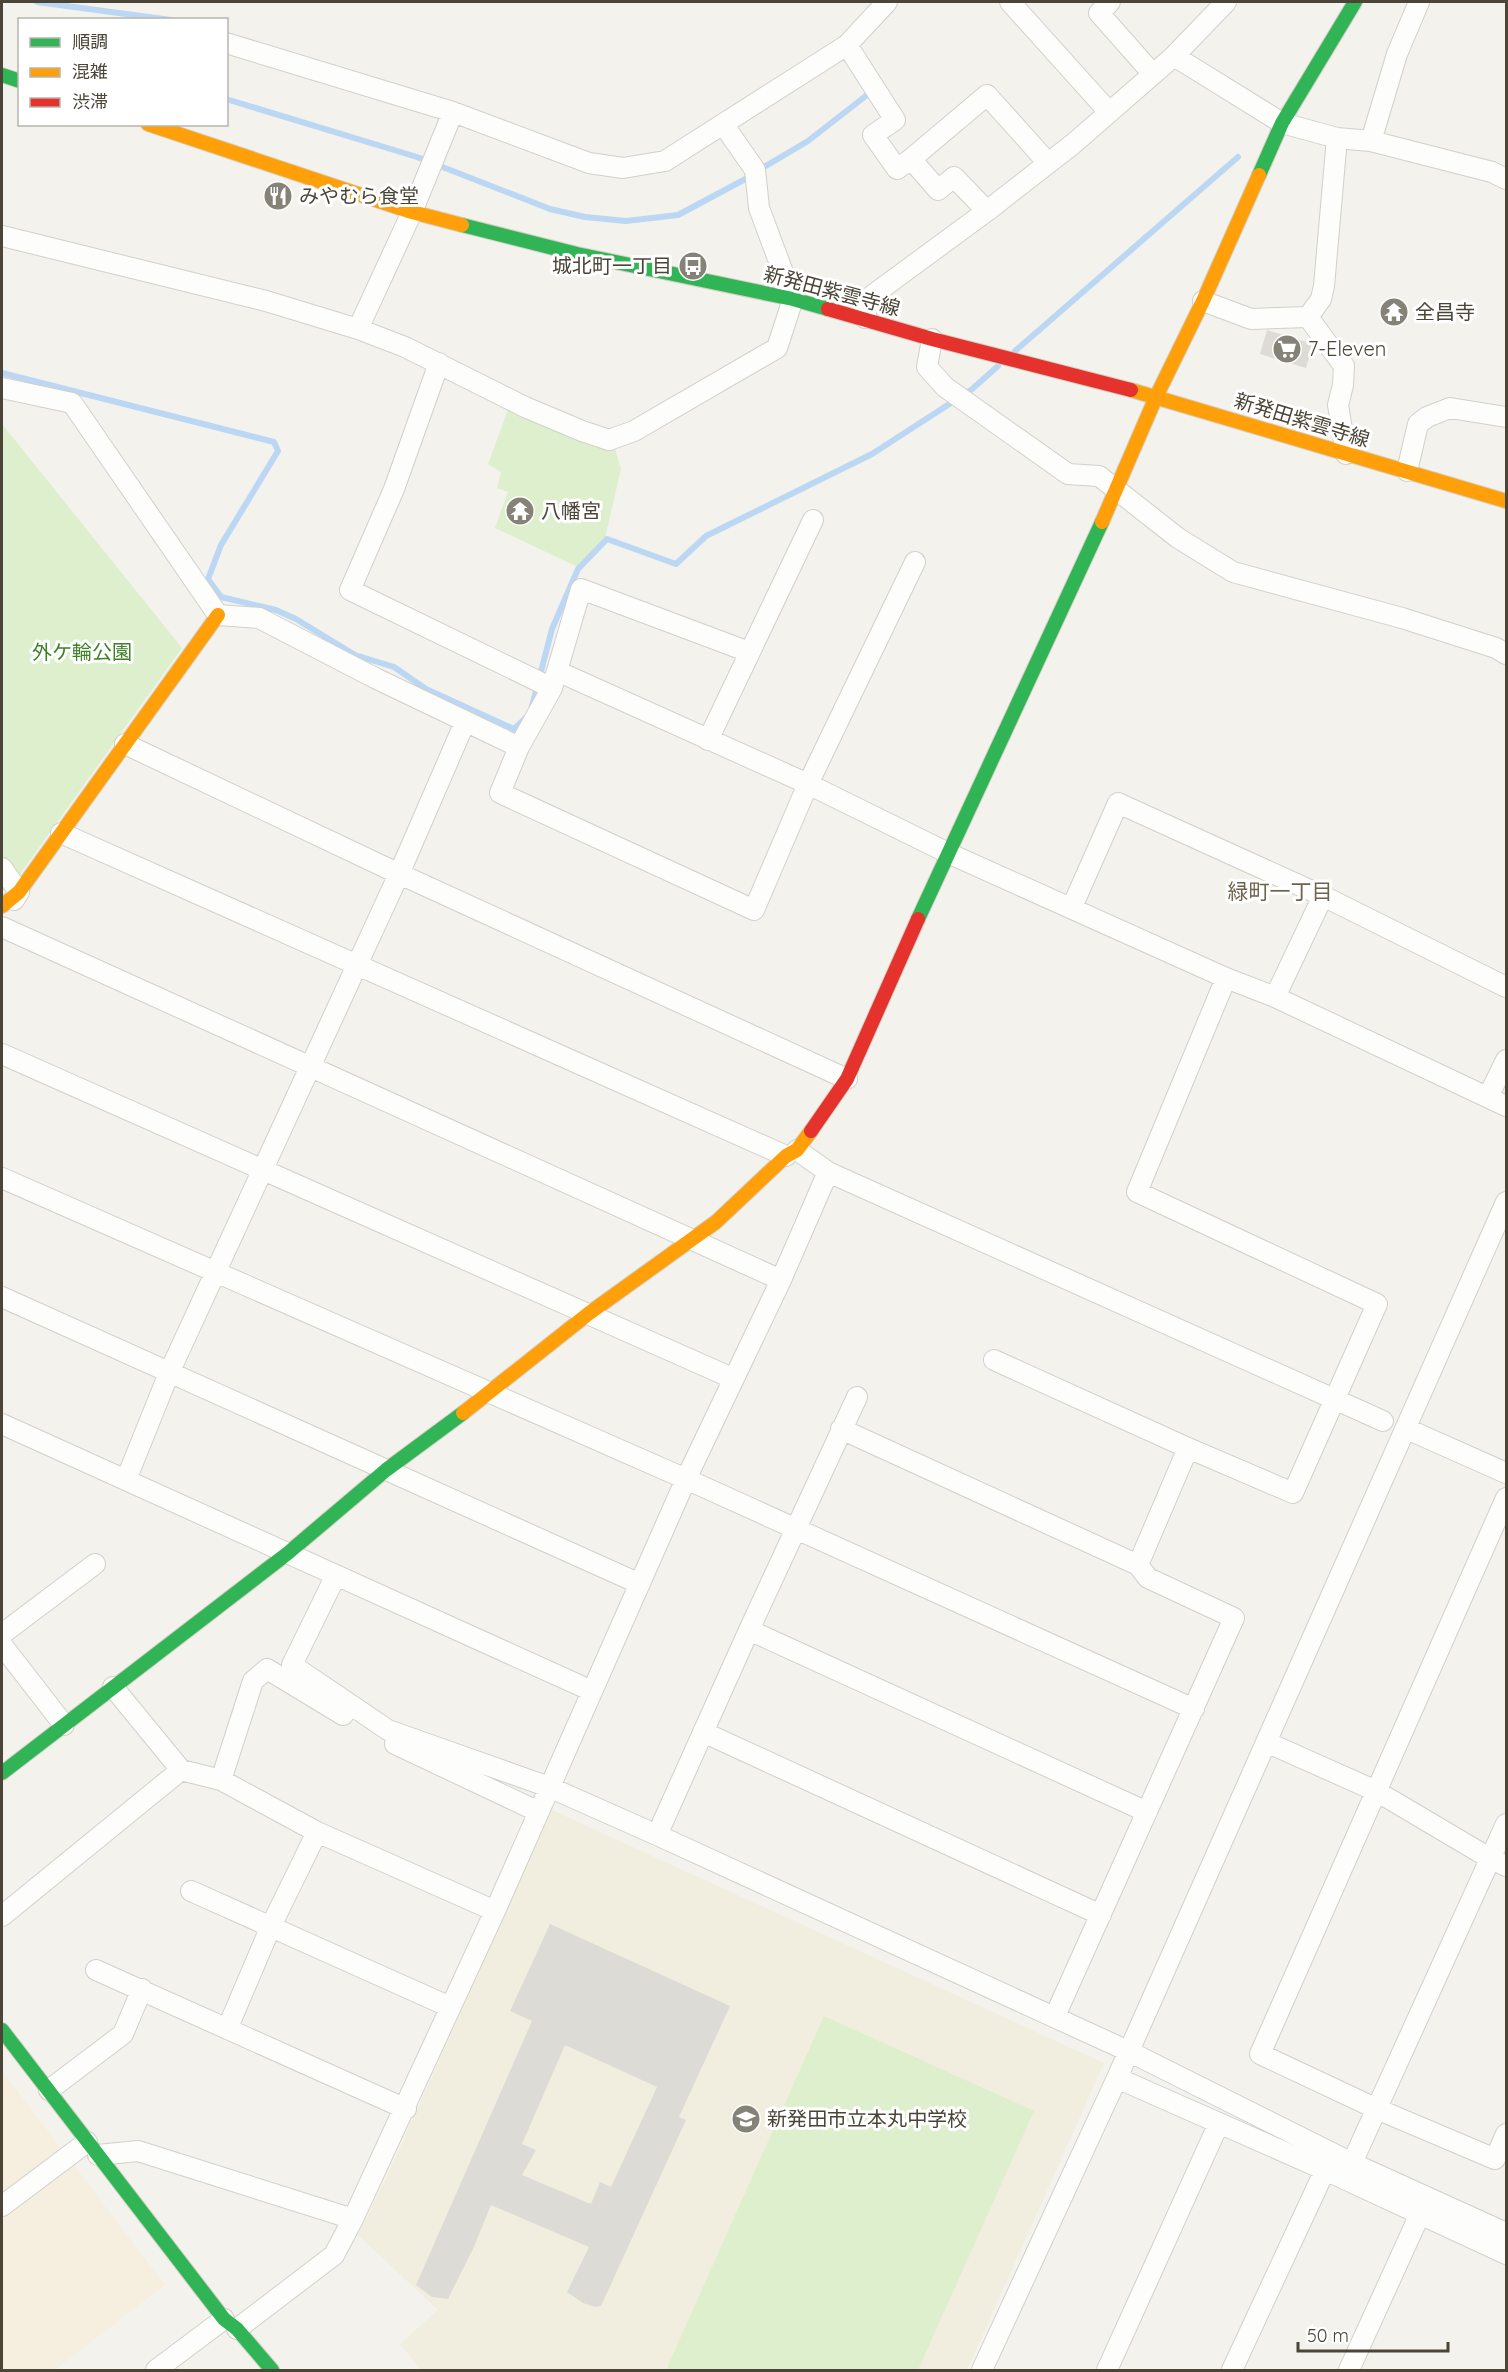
<svg xmlns="http://www.w3.org/2000/svg" width="1508" height="2372" font-family="Quicksand,'Noto Sans JP',sans-serif">
<style>
.commercial{fill:#f6efe0}
.education{fill:#f1eedf}
.green{fill:#ddefcc}
.lines{fill:none;stroke-linecap:round;stroke-linejoin:round}
.stream{stroke:#bcd7f3;stroke-width:6}
.building{fill:#dddbd5;fill-rule:evenodd}
.street-casing{stroke:#d1d0ca;stroke-width:22}
.fast-casing{stroke:#d3d0c4;stroke-width:16}
.slow-casing{stroke:#d3d0c4;stroke-width:16}
.jam-casing{stroke:#d3d0c4;stroke-width:16}
.street{stroke:#fdfdfc;stroke-width:20}
.fast{stroke:#30b455;stroke-width:14}
.slow{stroke:#ff9f0a;stroke-width:14}
.jam{stroke:#e5322d;stroke-width:14}
.labels{text-anchor:middle;stroke-width:6;stroke-linejoin:round;paint-order:stroke}
.poi-label{font-size:20px;fill:#4a4537;stroke:#fff;text-anchor:start}
.street-label{font-size:20px;fill:#4a4537;stroke:#fff}
.park-label{font-size:20px;fill:#3f8126;stroke:#fff}
.neighbourhood-label{font-size:21px;fill:#6e644e;stroke:#fff}
</style>
<rect width="100%" height="100%" fill="#f3f2ed"/>
<path class="commercial" d="M2 2071 165 2285 54 2370H2Z"/>
<path class="education" d="M552 1810 1104 2063 967 2370H421L400 2344 438 2310 358 2235 388 2174Z"/>
<path class="green" d="M512 399 614 445 621 469 605 538 578 567 495 528 508 492 497 488 501 472 488 464Z
M2 424 182 648 15 881 2 863Z
M824 2016 1034 2111 918 2370H666Z"/>
<g class="lines">
<path class="stream" d="M37 2 171 20
M226 99 417 157 550 209 585 217 626 221 678 215 751 176
M759 170 808 141 867 95
M1015 351 1238 157
M2 373 274 442 278 451 221 545 208 579 221 597 276 610 296 619 355 655 394 667 426 689 514 729 530 714 552 629 578 569 607 539 676 564 706 536 872 454 971 390 998 366"/>
</g>
<path class="building" d="M1267 330 1313 344 1306 368 1260 354Z
M550 1924 730 2006 679 2117 686 2120 601 2306 595 2307 583 2303 567 2292 589 2247 491 2205 473 2249 448 2299 432 2297 416 2285 532 2021 510 2011ZM565 2045 657 2087 611 2187 600 2182 591 2204 522 2175 536 2150 522 2144Z"/>
<g class="lines">
<g class="street-casing">
<path id="street" d="M1010 2 1109 112
M1110 2 1099 13 1152 73
M226 43 453 112 589 163 623 168 665 161 847 45 887 2
M847 45 895 120 873 135 897 169 911 159 938 190 954 177 987 211
M1174 56 1282 123 1337 138 1371 141 1492 172 1506 179
M1371 141 1397 54 1419 2
M911 159 987 95 1048 163
M2 236 266 301 358 329 405 347 525 407 582 431 609 440 634 431 777 348 793 299 759 208 755 170 723 124
M1203 301 1251 319 1308 317 1321 299 1324 286 1337 138
M1308 317 1344 366 1343 385 1338 405 1346 454
M865 318 870 297 987 211 1073 144 1174 56 1226 2
M358 329 412 212 453 112
M932 339 927 367 945 387 1068 474 1099 476 1178 538 1233 572 1402 618 1496 648 1506 654
M439 363 394 489 350 590 552 688
M2 388 72 403 218 615 259 618 375 678 519 747
M1407 471 1418 424 1427 417 1450 408 1506 417
M749 652 581 589 552 688 519 747 500 793 754 910 808 784 915 562
M557 671 808 784 948 853 1226 978 1275 997 1506 1106
M708 740 813 520
M125 744 393 871 847 1079
M61 833 786 1156
M2 868 19 892 14 900
M1072 907 1118 803 1323 896 1506 987
M2 927 781 1280
M1275 997 1323 896
M2 1054 732 1378
M1488 1097 1506 1060
M828 1172 1383 1421
M2 1178 686 1479 1194 1709
M2 1297 640 1584
M994 1360 1188 1448 1293 1493 1377 1304 1137 1192 1226 978
M2 1424 592 1691
M841 1429 1138 1565
M1407 1429 1506 1473
M126 1480 169 1373 399 874 465 722
M1506 1498 1260 2054 1377 2109 1495 2159 1506 2134
M336 1575 292 1665 388 1730 549 1787 657 1835 1128 2051 1352 2163 1506 2233
M749 1630 1147 1812
M2 1634 95 1564
M2 1645 64 1725
M113 1687 181 1770 221 1780 317 1832 495 1911
M703 1732 1101 1915
M1266 1742 1376 1791 1491 1859 1506 1866
M395 1744 539 1812
M221 1780 253 1681 267 1669 343 1715
M657 1835 749 1630 857 1397
M191 1891 450 2007
M2 1916 181 1770
M96 1970 406 2109
M1055 2016 1234 1618 1148 1578 1138 1565 1188 1448
M228 2027 271 1926 317 1832
M1117 2078 1325 2170 1506 2254
M49 2090 123 2034 142 1989
M98 2155 138 2151 353 2219
M1352 2163 1506 1824
M2 2206 87 2142
M237 2329 334 2255 353 2219 495 1911 686 1479 781 1280 828 1172 797 1150
M156 2370 224 2319
M982 2370 1117 2078 1506 1202
M1107 2370 1219 2123
M1232 2370 1325 2170
M1349 2370 1420 2214"/>
</g>
<g class="fast-casing">
<path id="fast" d="M2 75 20 81
M1259 175 1282 123 1355 2
M462 225 577 254 793 299 828 309
M918 919 1102 522
M2 1773 288 1553 386 1470 463 1413
M2 2030 224 2319 237 2329 272 2370"/>
</g>
<g class="slow-casing">
<path id="slow" d="M148 124 412 212 462 225
M1131 390 1506 501
M1102 522 1156 397 1203 301 1259 175
M2 906 19 892 218 615
M463 1413 588 1314 716 1222 786 1156 797 1150 811 1131"/>
</g>
<g class="jam-casing">
<path id="jam" d="M828 309 932 339 1131 390
M811 1131 847 1079 918 919"/>
</g>
<use href="#street" class="street"/>
<use href="#fast" class="fast"/>
<use href="#slow" class="slow"/>
<use href="#jam" class="jam"/>
</g>
<defs>
<g id="restaurant-disc" transform="scale(1.5)"><circle r="9.5" fill="#858277" stroke="#fff"/><path d="M-5-6h1v4h1v-4h1v4h1v-4h1v5L-1.5 .5V6h-2V.5L-5-1ZM5-6V6H3V1.5H1.5Q1.5-4 5-6Z" fill="#fff"/></g>
<g id="bus-disc" transform="scale(1.5)"><circle r="9.5" fill="#858277" stroke="#fff"/><path d="M-5-6H5V4H4V6H2V4H-2V6H-4V4H-5ZM-3.5-4V0h7V-4ZM-3.5 1.2v1.5H-2V1.2ZM2 1.2v1.5H3.5V1.2Z" fill="#fff"/></g>
<g id="temple-disc" transform="scale(1.5)"><circle r="9.5" fill="#858277" stroke="#fff"/><path d="M0-6L5-2H3V0L6.5 2.5H4V6H1.5V3h-3V6H-4V2.5H-6.5L-3 0V-2H-5Z" fill="#fff"/></g>
<g id="supermarket-disc" transform="scale(1.5)"><circle r="9.5" fill="#858277" stroke="#fff"/><path d="M-6-5.5h2.5l.6 2H6L4.5 2H-2.5L-4.4-4H-6ZM-1.5 3.2a1.3 1.3 0 1 0 .1 0ZM3 3.2a1.3 1.3 0 1 0 .1 0Z" fill="#fff"/></g>
<g id="school-disc" transform="scale(1.5)"><circle r="9.5" fill="#858277" stroke="#fff"/><path d="M0-5L7-2L0 1L-7-2ZM-4 1L0 2.5L4 1V4Q0 6-4 4Z" fill="#fff"/></g>
</defs>
<g fill-rule="evenodd">
<use href="#restaurant-disc" x="278" y="196"/>
<use href="#bus-disc" x="693" y="266"/>
<use href="#temple-disc" x="1394" y="312"/>
<use href="#supermarket-disc" x="1287" y="349"/>
<use href="#temple-disc" x="520" y="511"/>
<use href="#school-disc" x="746" y="2119"/>
</g>
<g class="labels">
<g class="poi-label">
<text x="299" y="203">みやむら食堂</text>
<text x="672" y="273" text-anchor="end">城北町一丁目</text>
<text x="1415" y="319">全昌寺</text>
<text x="1308" y="356">7-Eleven</text>
<text x="541" y="518">八幡宮</text>
<text x="767" y="2126">新発田市立本丸中学校</text>
</g>
<g class="street-label">
<text transform="translate(832 291) rotate(15)" y="7">新発田紫雲寺線</text>
<text transform="translate(1302 420) rotate(17)" y="7">新発田紫雲寺線</text>
</g>
<g class="park-label">
<text x="82" y="659">外ケ輪公園</text>
</g>
<g class="neighbourhood-label">
<text x="1280" y="899">緑町一丁目</text>
</g>
</g>
<rect width="1508" height="2372" fill="none" stroke="#4a4537" stroke-width="6"/>
<rect x="18" y="18" width="210" height="108" fill="#ffffff" stroke="#b7b5af" stroke-width="1.5"/>
<rect x="30" y="38" width="30" height="9" fill="#30b455" stroke="#b7b5af" stroke-width="1.5"/>
<text x="72" y="48" font-size="18" fill="#4a4537">順調</text>
<rect x="30" y="68" width="30" height="9" fill="#ff9f0a" stroke="#b7b5af" stroke-width="1.5"/>
<text x="72" y="78" font-size="18" fill="#4a4537">混雑</text>
<rect x="30" y="98" width="30" height="9" fill="#e5322d" stroke="#b7b5af" stroke-width="1.5"/>
<text x="72" y="108" font-size="18" fill="#4a4537">渋滞</text>
<path d="M1298 2342v9h150v-9" fill="none" stroke="#4a4537" stroke-width="3"/>
<text x="1307" y="2342" font-size="18" fill="#4a4537" stroke="#ffffff" stroke-width="4.5" paint-order="stroke">50 m</text>
</svg>
